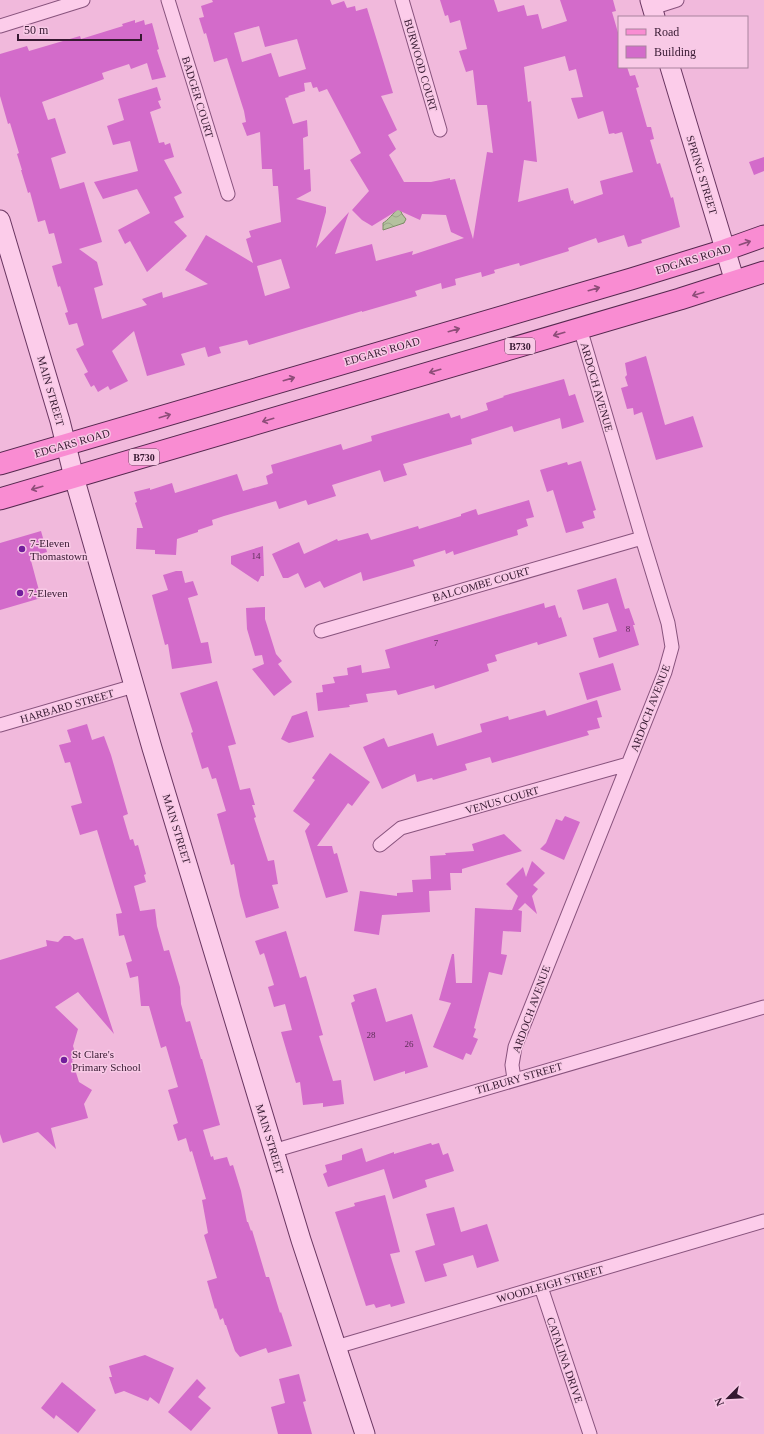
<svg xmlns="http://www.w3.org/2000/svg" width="764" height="1434" font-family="'Times New Roman',serif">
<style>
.water{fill:url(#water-waves);stroke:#7d8e66}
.building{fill:#d36bca;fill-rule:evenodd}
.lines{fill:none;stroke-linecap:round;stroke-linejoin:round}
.street-casing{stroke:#88537d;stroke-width:15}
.secondary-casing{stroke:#6a3661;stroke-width:21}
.primary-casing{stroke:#55284f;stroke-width:23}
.street{stroke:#fcccea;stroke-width:13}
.secondary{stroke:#fcccea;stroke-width:19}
.primary{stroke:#f98cd2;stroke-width:21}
.oneway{stroke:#8e4d79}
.poi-dot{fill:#721e9c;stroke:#f8c9e6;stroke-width:1.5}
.labels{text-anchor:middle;stroke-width:3;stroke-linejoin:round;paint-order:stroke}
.number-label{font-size:9px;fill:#5d2e57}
.shield{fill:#f8c9e6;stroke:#704e67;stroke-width:1}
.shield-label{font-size:10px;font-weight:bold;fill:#361931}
.street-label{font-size:11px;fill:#361931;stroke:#f8c9e6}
.poi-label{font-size:11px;fill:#361931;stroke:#f8c9e6;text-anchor:start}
</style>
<defs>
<pattern id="water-waves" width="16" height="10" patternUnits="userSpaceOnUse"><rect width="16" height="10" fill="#b4c19e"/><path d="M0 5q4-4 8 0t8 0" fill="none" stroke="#9ba589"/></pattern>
</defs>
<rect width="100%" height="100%" fill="#f1b9dc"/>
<path class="water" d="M397 209H400L402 214 406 219 404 223 383 230V223C387 221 394 213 397 209Z"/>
<path class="building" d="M212 0H330L332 5 344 1 347 8 355 6 356 11 367 8 393 93 381 96 397 130 388 135 396 149 389 155 404 182H431L450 178V180L455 179 473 239 487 152 493 153 487 105H477L473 70 466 72 459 51 467 49 460 20 450 23 448 15 445 16 440 0H494L498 12 524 5 527 16 538 14 542 29 567 21 560 0H613L616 11 612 12 619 36V67H627L630 76 635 75 639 87 636 88 647 127H651L654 139 650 140 657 164 660 163 671 198 673 197 680 227 641 240 642 243 628 247 624 235 598 243 596 238 568 248 569 251 520 266 519 263 494 270 495 273 482 277 481 272 455 279 456 285 442 289 441 283 415 291 417 296 362 312V311L249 345 247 340 219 347 221 353 208 357 205 347 181 354 185 365 147 376 134 331 112 351 128 381 110 390 108 386 98 392 94 385 91 387 84 374 88 372 76 349 84 345 77 323 69 325 65 313 68 312 60 286 58 287 52 266 62 263 54 233 49 234 45 220 38 222 30 192 28 193 21 170H22L17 154 19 153 10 123 8 124 0 96V54L27 46 29 51 80 36 81 39 123 26 122 24 135 20V23L144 20 145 25 152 23 159 49 157 50 166 77 152 80 147 63 131 69 129 64 102 73 104 79 42 102 48 120 55 118 66 153 51 158 60 189 84 182 102 242 79 249 97 262 103 285 94 288 102 319 147 305 142 299 162 292 163 298 208 284 185 270 206 235 253 263 246 239 251 237 249 231 281 222 278 186H273L272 169H262L260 132 247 136 242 123 246 122 244 111 227 58 214 62 206 33 204 34 199 18 204 17 201 6 213 2ZM259 26 265 47 297 39 306 69 279 77 271 53 242 62 234 33ZM565 56 569 71 576 69 583 97 571 98 578 119 603 111 609 134 614 133 615 134 622 132 633 172 600 181 603 194 574 204 573 200 571 201 568 188 518 202 524 160 537 162 531 101 528 102 524 67ZM311 82 313 88 317 87 319 92 327 89 361 153 350 160 369 191 352 210 362 220 372 226 398 210 420 220 422 214 446 215 451 232 464 238 412 255 413 251 376 261 372 244 335 254 349 212 316 248 326 212V207L296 199 311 191 310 169 304 170 303 138 308 136 307 120 293 124 285 98 289 97 288 96 305 91 304 83ZM281 259 290 288 265 296 257 266Z
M157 87 161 100 158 101 161 108 150 112 159 143 164 142 165 145 170 143 174 157 164 160 182 193 174 197 184 217 174 222 187 236 147 272 130 241 125 244 118 230 150 213 137 189 103 199 94 182 138 171 130 141 113 145 107 126 124 120 118 99Z
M764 157V171L754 175 749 162Z
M646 356 665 425 693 416 703 447 656 460 642 412 634 415 633 408 627 409 621 388 628 386 625 377 627 375 625 363Z
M564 379 569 396 575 394 584 422 562 429 560 418 514 432 512 426 471 439 472 444 403 464 407 475 384 482 380 470 332 485 336 496 308 505 306 500 279 509 276 501 224 516 212 520 213 525 198 530V532L177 539 176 555 155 554V550L136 549 137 528H143L135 503 137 502 134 492 150 488V490L172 483 175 493 237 474 243 491 268 484 266 476 273 473 271 465 341 444 343 450 372 441 371 436 449 413 451 418 460 415 461 419 488 410 486 403 504 397 503 396Z
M581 461 596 510 593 511 595 518 582 522 584 528 566 533 553 490 547 492 540 470 567 462 568 465Z
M529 500 534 517 526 519 528 526 517 530 518 535 454 555 453 551 446 554 445 550 413 560 415 566 363 581 361 572 324 588 320 581 305 588 298 573 288 578H283L272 554 299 542 304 554 337 539 338 541 368 533 371 540 418 526 419 529 461 516V514L476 509 478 515Z
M41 531 47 552 30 557 41 598 0 610V543Z
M263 546 264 576H261L258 582 231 564V556Z
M176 571H182L185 583 193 581 198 595 188 598 201 643 208 642 212 663 172 669 168 644 165 645 152 595 168 590 163 575Z
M616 578 625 609 629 608 635 625H633L639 645 599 658 593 638 617 631 608 603 583 610 577 590Z
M544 603 545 608 555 605 559 618 561 617 567 636 538 645 537 642 495 655 497 661 487 664 489 671 435 689 434 685 398 695 396 690 366 694 368 702 349 705 350 707 318 711 316 693 323 692 322 685 335 683 333 677 348 675 347 668 361 665 362 673 390 668 385 650Z
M265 607V619L276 654 282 661 278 664 292 682 274 696 252 669 264 664 262 655 255 656 247 629 246 608Z
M613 663 621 690 587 700 579 673Z
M217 681 236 744 228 746 240 790 250 788 255 805H252L256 817 254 818 268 861 274 860 278 884 272 885 279 908 246 918 240 896 234 864 231 865 217 814 226 811 216 778 212 779 208 767 202 769 191 733 193 732 180 693Z
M597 700 602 717 597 718 600 728 587 731 589 735 492 763 490 757 465 764 467 770 433 780 432 778 417 782 415 774 382 789 363 747 384 738 388 747 433 733 437 746 482 732 480 724 508 716 509 720 545 710 547 716Z
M307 711 314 737 289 743 281 739 292 716Z
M87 724 92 740 104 736 111 755 128 814 123 816 130 840 133 839 135 846 138 845 146 874 144 875 146 882 134 886 140 911 155 909 157 926 164 951 169 950 180 987 181 1004 186 1022 190 1021 201 1059H202L220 1125 203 1130 211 1157 213 1156 214 1160 227 1157 230 1166 233 1165 241 1191 247 1222H248L251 1231 252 1230 266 1277H269L280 1313 281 1312 292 1346 268 1353 266 1348 240 1357 235 1351 226 1325H225L223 1318 220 1320 216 1308 215 1309 207 1281 217 1278 204 1235 208 1233 202 1200 206 1199 192 1151 190 1152 186 1138 178 1141 173 1125 178 1123 168 1090 178 1087 166 1046 161 1048 149 1006H141L138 976 130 978 126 963 132 961 124 935 119 936 116 914 122 913 97 830 80 835 71 806 82 803 70 762 65 763 59 745 71 742 67 730Z
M330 753 370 782 352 806 348 803 317 846H332L334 854 337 853 348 892 326 898 305 831 310 824 293 811 315 780 312 778Z
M565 816 580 822 564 860 540 849 546 843 556 819 562 821Z
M504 834 522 851 462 869V873H450L451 890 429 891 430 912 382 915 379 935 354 931 360 891 397 896V893L413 892 412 880 431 879 430 856 446 855 445 853 474 851 472 844Z
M532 861 545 873 533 885 538 889 532 896 537 914 525 903 518 910 522 911 521 932 503 931 501 954 507 955 502 975 489 972 474 1028 476 1029 473 1037 478 1039 471 1055 466 1053 463 1060 433 1047 451 1003 439 1000 452 954H454L456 983H472L475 908 512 910 518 896 506 884 523 867 526 877Z
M286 931 300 978 306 976 323 1035 319 1036 333 1081 341 1080 344 1104 323 1107V1103L303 1105 300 1082 296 1083 281 1032 292 1030 285 1004 274 1007 268 987 274 985 264 953 260 955 255 941Z
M64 936H70L75 940 83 938 114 1034 78 992 55 1007 78 1029 73 1046 77 1058 72 1060 79 1082 92 1090 84 1104 88 1118 51 1128 56 1149 38 1132 3 1143 0 1134V960L47 946 46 940 58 942Z
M376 988 386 1022 412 1014 428 1067 405 1074V1071L374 1081 351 1003 355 1001 353 995Z
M431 1143 432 1145 439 1143 443 1155 448 1153 454 1171 425 1180 427 1187 393 1199 384 1169 328 1187 323 1174 327 1172 325 1165 342 1160V1155L362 1148 366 1162 394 1152V1154Z
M385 1195 400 1252 390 1254 405 1303 391 1307 390 1304 376 1308 374 1304 366 1306 335 1212 355 1206 354 1203Z
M454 1207 461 1232 487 1224 499 1261 477 1268 473 1255 443 1264 447 1276 425 1282 415 1251 435 1245 426 1214Z
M145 1355 174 1368 159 1404 150 1397 148 1401 124 1391 115 1394 109 1377H112L109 1366Z
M299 1374 306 1401 303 1402 312 1434H278L271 1407 285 1403 279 1379Z
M197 1379 206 1388 198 1397 211 1408 191 1431 168 1412Z
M62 1382 96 1410 78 1433 56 1415 54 1419 41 1408Z"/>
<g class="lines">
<g class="street-casing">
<path id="street" d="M168 0 228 194
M402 0 440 130
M652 8 677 0
M0 26 83 0
M321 631 642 538
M0 725 134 686
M380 845 401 828 628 764
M514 1079 512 1065 515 1047 665 672 672 647 668 623 642 538 580 328
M273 1151 764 1007
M541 1287 590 1434
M336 1347 764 1221"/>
</g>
<g class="secondary-casing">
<path id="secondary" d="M650 0 655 17
M670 67 735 282
M0 220 60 421 74 477 152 748 301 1240 365 1434"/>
</g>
<g class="primary-casing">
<path id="primary" d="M0 464 631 279 725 250 764 236
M0 499 680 299 764 272"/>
</g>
<use href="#street" class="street"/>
<use href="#secondary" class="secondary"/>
<use href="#primary" class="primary"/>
</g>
<defs><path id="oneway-shaft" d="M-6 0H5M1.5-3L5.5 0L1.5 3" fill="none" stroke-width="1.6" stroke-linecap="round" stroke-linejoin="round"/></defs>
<g class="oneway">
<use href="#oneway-shaft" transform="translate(745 243) rotate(-19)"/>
<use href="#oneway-shaft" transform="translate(594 289) rotate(-16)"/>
<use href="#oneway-shaft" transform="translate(698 294) rotate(163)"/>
<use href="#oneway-shaft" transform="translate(454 330) rotate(-16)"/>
<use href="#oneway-shaft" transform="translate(559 334) rotate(164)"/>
<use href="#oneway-shaft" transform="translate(435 371) rotate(164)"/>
<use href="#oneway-shaft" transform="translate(289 379) rotate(-16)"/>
<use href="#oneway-shaft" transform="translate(165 416) rotate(-17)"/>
<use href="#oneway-shaft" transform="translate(268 420) rotate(163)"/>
<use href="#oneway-shaft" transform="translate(37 488) rotate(164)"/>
</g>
<g class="poi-dot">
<circle cx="22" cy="549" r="4"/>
<circle cx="20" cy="593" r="4"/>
<circle cx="64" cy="1060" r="4"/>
</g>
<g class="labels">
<g class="number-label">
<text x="256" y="559">14</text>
<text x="628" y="632">8</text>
<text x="436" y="646">7</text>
<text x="371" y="1038">28</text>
<text x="409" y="1047">26</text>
</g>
<g class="shield">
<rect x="505" y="338" width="30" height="16" rx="3"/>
<rect x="129" y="449" width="30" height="16" rx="3"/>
</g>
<g class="shield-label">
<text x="520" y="350">B730</text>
<text x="144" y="461">B730</text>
</g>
<g class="street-label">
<text transform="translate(421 65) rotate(74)" y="4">BURWOOD COURT</text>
<text transform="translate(198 97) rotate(73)" y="4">BADGER COURT</text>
<text transform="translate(702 175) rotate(73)" y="4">SPRING STREET</text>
<text transform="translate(693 259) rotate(-17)" y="4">EDGARS ROAD</text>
<text transform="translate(382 351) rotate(-16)" y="4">EDGARS ROAD</text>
<text transform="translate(597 387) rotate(74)" y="4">ARDOCH AVENUE</text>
<text transform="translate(51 391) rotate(74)" y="4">MAIN STREET</text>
<text transform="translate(72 443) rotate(-16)" y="4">EDGARS ROAD</text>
<text transform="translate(481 584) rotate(-16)" y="4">BALCOMBE COURT</text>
<text transform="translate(67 706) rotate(-16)" y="4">HARBARD STREET</text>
<text transform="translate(650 708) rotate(-69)" y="4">ARDOCH AVENUE</text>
<text transform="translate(502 800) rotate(-16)" y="4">VENUS COURT</text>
<text transform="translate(177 829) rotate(73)" y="4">MAIN STREET</text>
<text transform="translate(531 1009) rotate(-70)" y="4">ARDOCH AVENUE</text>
<text transform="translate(519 1078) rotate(-16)" y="4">TILBURY STREET</text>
<text transform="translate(270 1139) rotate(73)" y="4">MAIN STREET</text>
<text transform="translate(550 1284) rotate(-16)" y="4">WOODLEIGH STREET</text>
<text transform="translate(565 1360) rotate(71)" y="4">CATALINA DRIVE</text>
</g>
<g class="poi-label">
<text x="30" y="547">7-Eleven<tspan x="30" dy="13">Thomastown</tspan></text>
<text x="28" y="597">7-Eleven</text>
<text x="72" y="1058">St Clare's<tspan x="72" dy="13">Primary School</tspan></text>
</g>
</g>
<rect x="618" y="16" width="130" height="52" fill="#f8c9e6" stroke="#aa839e"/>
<rect x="626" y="29" width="20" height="6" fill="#f98cd2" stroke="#aa839e"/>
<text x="654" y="36" font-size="12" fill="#361931">Road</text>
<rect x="626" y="46" width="20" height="12" fill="#d36bca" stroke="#aa839e"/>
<text x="654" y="56" font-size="12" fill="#361931">Building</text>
<g transform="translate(728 1398) rotate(246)" stroke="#f8c9e6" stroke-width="3" paint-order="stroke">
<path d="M0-3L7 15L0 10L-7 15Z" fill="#361931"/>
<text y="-6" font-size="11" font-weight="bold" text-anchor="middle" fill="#361931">N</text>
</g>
<path d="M18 34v6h123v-6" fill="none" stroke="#361931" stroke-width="2"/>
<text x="24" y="34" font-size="12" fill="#361931" stroke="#f8c9e6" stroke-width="3" paint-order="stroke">50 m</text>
</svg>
